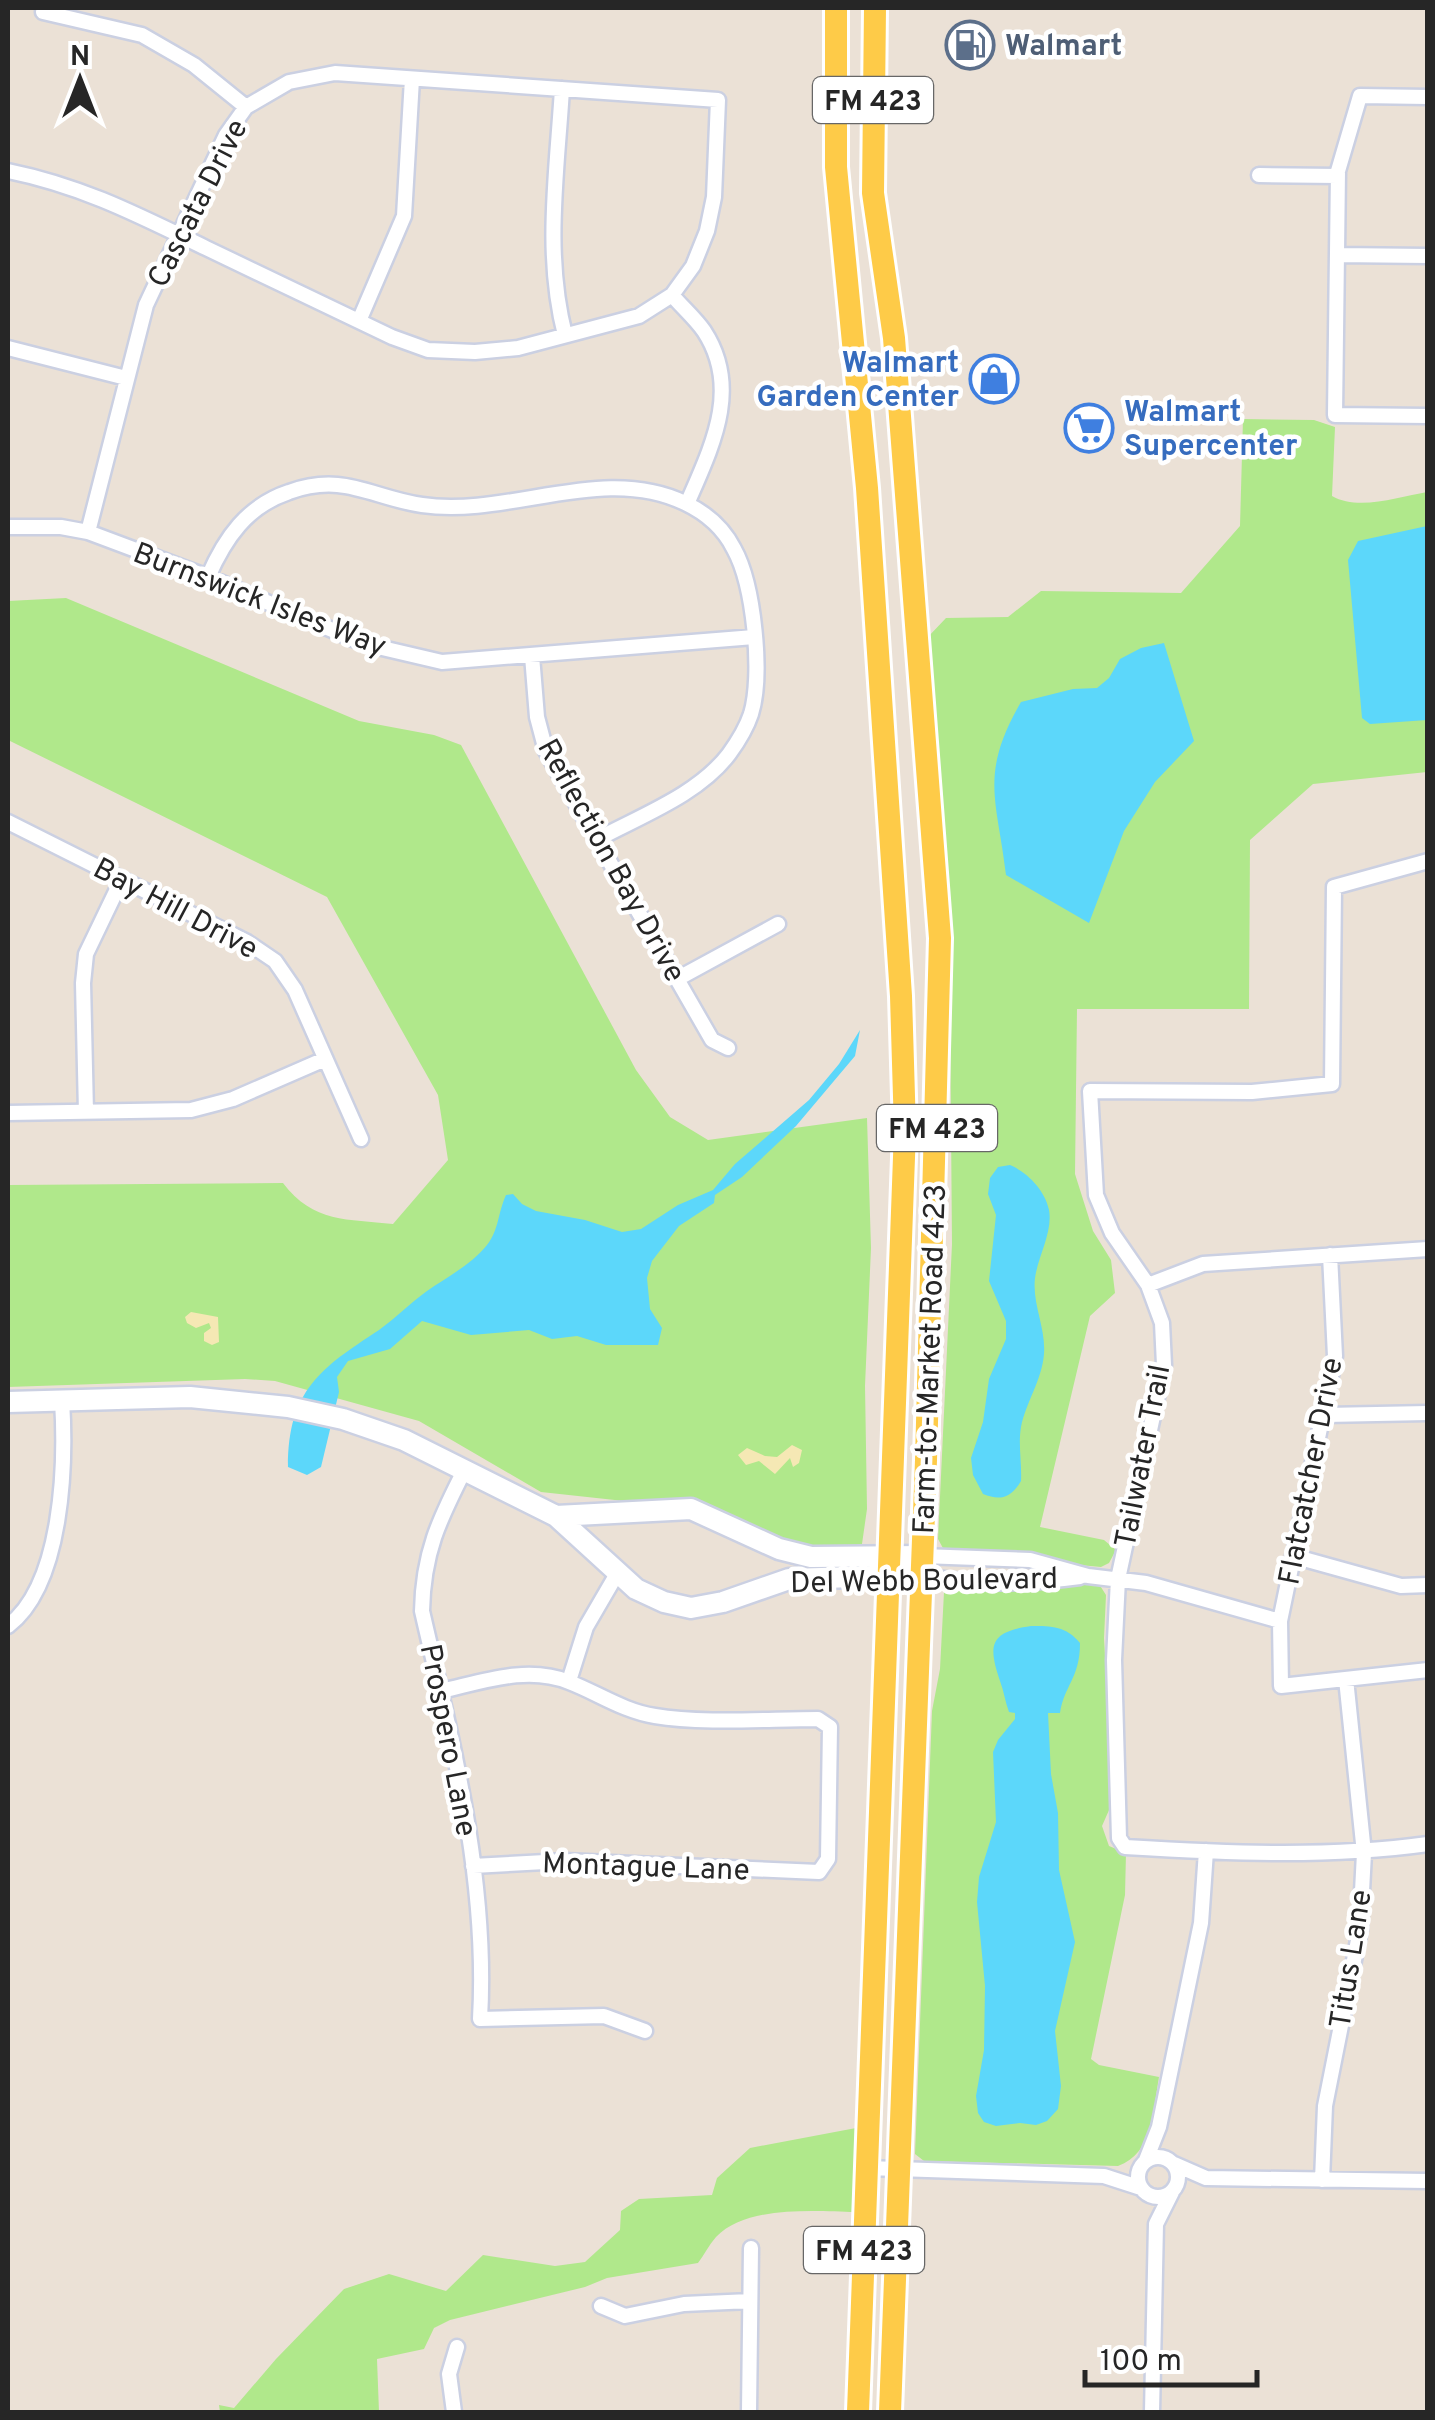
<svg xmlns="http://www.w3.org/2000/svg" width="1435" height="2420" font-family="Overpass,sans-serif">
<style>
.green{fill:#b0e88b}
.sand{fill:#f5e8b4}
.water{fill:#5cd7fa}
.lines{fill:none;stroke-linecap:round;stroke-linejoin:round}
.street-casing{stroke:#cbd0e2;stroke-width:19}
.secondary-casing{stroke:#cbd0e2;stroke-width:25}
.primary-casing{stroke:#fff;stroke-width:28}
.street{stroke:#fff;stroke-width:14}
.secondary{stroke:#fff;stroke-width:20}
.primary{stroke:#fecb48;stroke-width:22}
.labels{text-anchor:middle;stroke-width:9;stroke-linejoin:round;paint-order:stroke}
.shield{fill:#fff;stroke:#676767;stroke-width:2.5}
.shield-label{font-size:28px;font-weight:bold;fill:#262626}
.service-label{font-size:30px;font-weight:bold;fill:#4e5e75;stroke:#fff;text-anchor:start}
.street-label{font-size:30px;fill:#262626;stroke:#fff}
.shop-label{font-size:30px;font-weight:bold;fill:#366cbe;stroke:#fff;text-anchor:end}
</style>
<rect width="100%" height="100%" fill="#ebe1d6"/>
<path class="green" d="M1243 419 1314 420 1335 427 1332 496C1358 511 1399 497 1427 492V772L1313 784 1250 840 1249 1009H1077L1075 1174 1093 1231 1111 1260 1115 1293 1090 1316 1040 1527 1104 1540 1116 1550 1109 1563 1101 1567 953 1553 944 1550 938 1539 952 1244 950 1004 931 727 934 709 927 638 946 618 1008 617 1041 591 1181 593 1240 526Z
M66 598 359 721 434 735 461 745 636 1070 670 1117 708 1140 867 1118 871 1248 865 1386 867 1509 862 1544 817 1553 661 1505 541 1492 419 1421 275 1381 245 1379 8 1387V1185L283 1183C313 1223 348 1219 393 1224L448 1160 438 1095 327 897 8 740V601Z
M1071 1582 1099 1584 1106 1595 1104 1638 1113 1801 1102 1826 1109 1846 1126 1853 1125 1895 1091 2059 1099 2065 1159 2077C1153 2110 1154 2153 1118 2166L924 2161 915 2154 932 1711 940 1669 944 1592 955 1586Z
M856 2128 855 2212C815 2211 746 2205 716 2237 709 2245 704 2255 698 2263L607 2278 585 2287 450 2320 434 2328 424 2349 377 2359 379 2412H220L219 2405 234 2408 276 2359 344 2289 389 2274 446 2291 483 2255 555 2266 585 2262 620 2230 621 2211 639 2199 712 2195 717 2178 750 2148Z"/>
<path class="sand" d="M191 1312 218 1317 219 1342 212 1345 204 1341V1333L211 1328 209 1323 196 1328 187 1323 185 1317Z
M792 1445 802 1450 799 1463 793 1467 790 1458 775 1474 759 1461 746 1465 738 1455 747 1448 765 1456 777 1457Z"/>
<path class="water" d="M1427 526V720L1370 724 1362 718 1348 560 1358 541Z
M1164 643 1194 741 1155 782 1124 831 1089 923 1006 875C997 798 979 775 1021 702L1073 689 1097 688 1109 678 1120 659 1141 648Z
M860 1030 855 1056 796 1126 742 1177 715 1195 714 1203 679 1226 652 1261 647 1278 650 1309 662 1328 658 1345H606L577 1336 552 1339 529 1330 471 1335 422 1321 390 1349 348 1361 337 1377 339 1392 321 1467 307 1475 288 1467C288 1390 321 1368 379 1330 396 1318 410 1303 427 1291 447 1277 472 1264 487 1245 499 1230 498 1212 506 1195L513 1194 522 1204 536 1211 585 1220 622 1232 641 1229 678 1205 713 1190 735 1164 809 1100 839 1064Z
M1010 1165C1027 1172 1045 1190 1049 1210 1053 1232 1038 1256 1035 1278 1032 1304 1046 1328 1044 1354 1042 1380 1026 1402 1021 1427 1018 1444 1022 1464 1021 1481 1011 1498 1000 1501 983 1494L973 1475 971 1458 983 1422 989 1379 1006 1339V1321L989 1281 996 1215 988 1194 990 1178 998 1167Z
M1031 1626C1052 1626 1066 1626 1080 1643 1080 1678 1064 1686 1060 1713H1048L1051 1774 1058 1813 1059 1870 1075 1942 1055 2031 1061 2086 1058 2109 1047 2121 1036 2125 1020 2123 996 2126 984 2122 978 2113 976 2096 984 2050 985 1986 977 1902 979 1877 996 1822 993 1752 998 1740 1015 1719V1713L1009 1712C1005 1702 1004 1691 1000 1681 988 1645 989 1632 1031 1626Z"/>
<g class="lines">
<g class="street-casing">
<path id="street" d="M43 12 142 35 194 65 246 107
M562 89C557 172 544 254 565 335
M1428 97 1360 96 1338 171 1335 415 1428 416
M8 171C82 186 138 215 206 248 268 278 330 307 392 337L428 350 475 352 518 348 639 316 672 295 693 266 707 231 714 197 718 100 335 73 289 82 246 107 226 135 146 305 88 532
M1259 175 1338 176
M1337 255 1428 256
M672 295C682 307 695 318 704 331 742 389 711 448 687 504
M359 321 404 216 412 79
M8 348 126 378
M8 527H61L88 532 208 577 365 644 442 662 754 637
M208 577C225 538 247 506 289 492 344 472 372 498 422 505 509 518 603 463 685 503 706 513 724 529 734 549 754 585 763 675 751 714 747 726 737 743 729 754 698 795 640 816 596 840
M532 656 537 717 546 751 712 1040 728 1048
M8 822 247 942 275 961 295 990 361 1139
M1428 861 1334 887 1332 1084 1252 1092 1090 1091 1096 1195 1112 1233 1148 1285 1162 1323 1164 1365 1118 1579 1114 1660 1119 1838 1125 1847C1227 1853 1326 1858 1428 1844
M677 979 778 924
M86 1112 83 983 86 954 122 879
M8 1113 191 1110 233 1099 325 1059
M1330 1255 1335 1356 1280 1621 1281 1686 1428 1670
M1148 1285 1203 1264 1428 1249
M1325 1415 1428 1413
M465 1469C439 1520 423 1553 422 1611 453 1745 488 1881 480 2019L604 2016 645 2031
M922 1556 1030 1560 1088 1576 1146 1583 1280 1621
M1293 1556 1401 1586 1428 1585
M921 1575C973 1586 1027 1584 1080 1577
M8 1626C63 1584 66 1464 62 1400
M569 1681 586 1627 618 1572
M441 1691C482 1682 527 1665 569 1682 598 1693 623 1711 655 1716 701 1724 769 1719 818 1719L830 1727 828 1859 819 1872 564 1861 473 1866
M1138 2177a20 20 0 1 1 40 0a20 20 0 1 1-40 0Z
M1146 2160 1159 2127 1201 1923 1206 1851
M1174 2164 1206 2178 1428 2181
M867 2168 1104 2176 1141 2188
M1322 2180 1325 2106 1360 1930 1364 1853 1346 1679
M601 2306 625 2316 684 2304 750 2301
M454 2412 449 2374 457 2347
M749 2412 751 2248
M1152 2412 1156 2224 1172 2192"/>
</g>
<g class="secondary-casing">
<path id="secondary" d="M8 1402 190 1397 288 1407 343 1419 404 1440 556 1516 636 1589 664 1602 691 1608 723 1602 789 1579 921 1575
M556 1516 691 1509 779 1549 811 1557 922 1556"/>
</g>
<g class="primary-casing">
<path id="primary" d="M836 8V167L867 488 901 996 905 1130 858 2412
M875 8 873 193 894 338 940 938 926 1460 890 2412"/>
</g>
<use href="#street" class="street"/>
<use href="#secondary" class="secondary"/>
<use href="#primary" class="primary"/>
</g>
<defs>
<g id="fuel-ring" transform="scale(2.5)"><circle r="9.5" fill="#fff" stroke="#5c6f8a" stroke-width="1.5"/><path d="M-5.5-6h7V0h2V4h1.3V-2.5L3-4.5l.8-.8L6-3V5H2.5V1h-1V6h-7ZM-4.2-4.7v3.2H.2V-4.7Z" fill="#5c6f8a"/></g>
<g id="shop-ring" transform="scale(2.5)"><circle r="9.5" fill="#fff" stroke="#3f7fe0" stroke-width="1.5"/><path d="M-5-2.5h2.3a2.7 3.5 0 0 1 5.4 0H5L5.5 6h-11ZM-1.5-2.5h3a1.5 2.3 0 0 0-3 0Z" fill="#3f7fe0"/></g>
<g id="supermarket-ring" transform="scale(2.5)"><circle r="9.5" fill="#fff" stroke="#3f7fe0" stroke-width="1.5"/><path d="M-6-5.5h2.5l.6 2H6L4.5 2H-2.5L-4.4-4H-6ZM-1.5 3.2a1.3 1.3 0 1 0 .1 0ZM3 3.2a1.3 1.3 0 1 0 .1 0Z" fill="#3f7fe0"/></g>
</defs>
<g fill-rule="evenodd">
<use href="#fuel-ring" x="970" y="45"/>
<use href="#shop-ring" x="994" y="379"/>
<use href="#supermarket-ring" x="1089" y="428"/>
</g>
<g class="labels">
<g class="shield">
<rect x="813" y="77" width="120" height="46" rx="8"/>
<rect x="877" y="1105" width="120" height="46" rx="8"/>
<rect x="804" y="2227" width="120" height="46" rx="8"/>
</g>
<g class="shield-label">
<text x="873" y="110">FM 423</text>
<text x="937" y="1138">FM 423</text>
<text x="864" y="2260">FM 423</text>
</g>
<g class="service-label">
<text x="1005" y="55">Walmart</text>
</g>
<g class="street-label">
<text transform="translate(197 203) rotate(-63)" y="10">Cascata Drive</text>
<text transform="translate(260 599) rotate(21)" y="10">Burnswick Isles Way</text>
<text transform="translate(612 860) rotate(61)" y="10">Reflection Bay Drive</text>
<text transform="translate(176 908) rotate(28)" y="10">Bay Hill Drive</text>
<text transform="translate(929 1359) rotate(-88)" y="10">Farm-to-Market Road 423</text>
<text transform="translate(1142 1456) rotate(-79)" y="10">Tailwater Trail</text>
<text transform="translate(1310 1471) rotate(-79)" y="10">Flatcatcher Drive</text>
<text transform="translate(924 1580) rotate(-1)" y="10">Del Webb Boulevard</text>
<text transform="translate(449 1740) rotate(79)" y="10">Prospero Lane</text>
<text transform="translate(646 1866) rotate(2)" y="10">Montague Lane</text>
<text transform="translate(1350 1959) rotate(-81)" y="10">Titus Lane</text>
</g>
<g class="shop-label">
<text x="959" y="372">Walmart<tspan x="959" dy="34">Garden Center</tspan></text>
<text x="1124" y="421" text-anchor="start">Walmart<tspan x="1124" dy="34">Supercenter</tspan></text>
</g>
</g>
<rect width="1435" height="2420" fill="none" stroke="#262626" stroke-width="20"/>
<g transform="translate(80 80)" stroke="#ffffff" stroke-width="8" paint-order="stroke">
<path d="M0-8L18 38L0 25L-18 38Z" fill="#262626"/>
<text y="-15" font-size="28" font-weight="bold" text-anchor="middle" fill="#262626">N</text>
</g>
<path d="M1085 2370v15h172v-15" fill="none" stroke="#262626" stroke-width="5"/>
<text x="1100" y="2370" font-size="30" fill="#262626" stroke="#ffffff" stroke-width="8" paint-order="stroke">100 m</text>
</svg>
